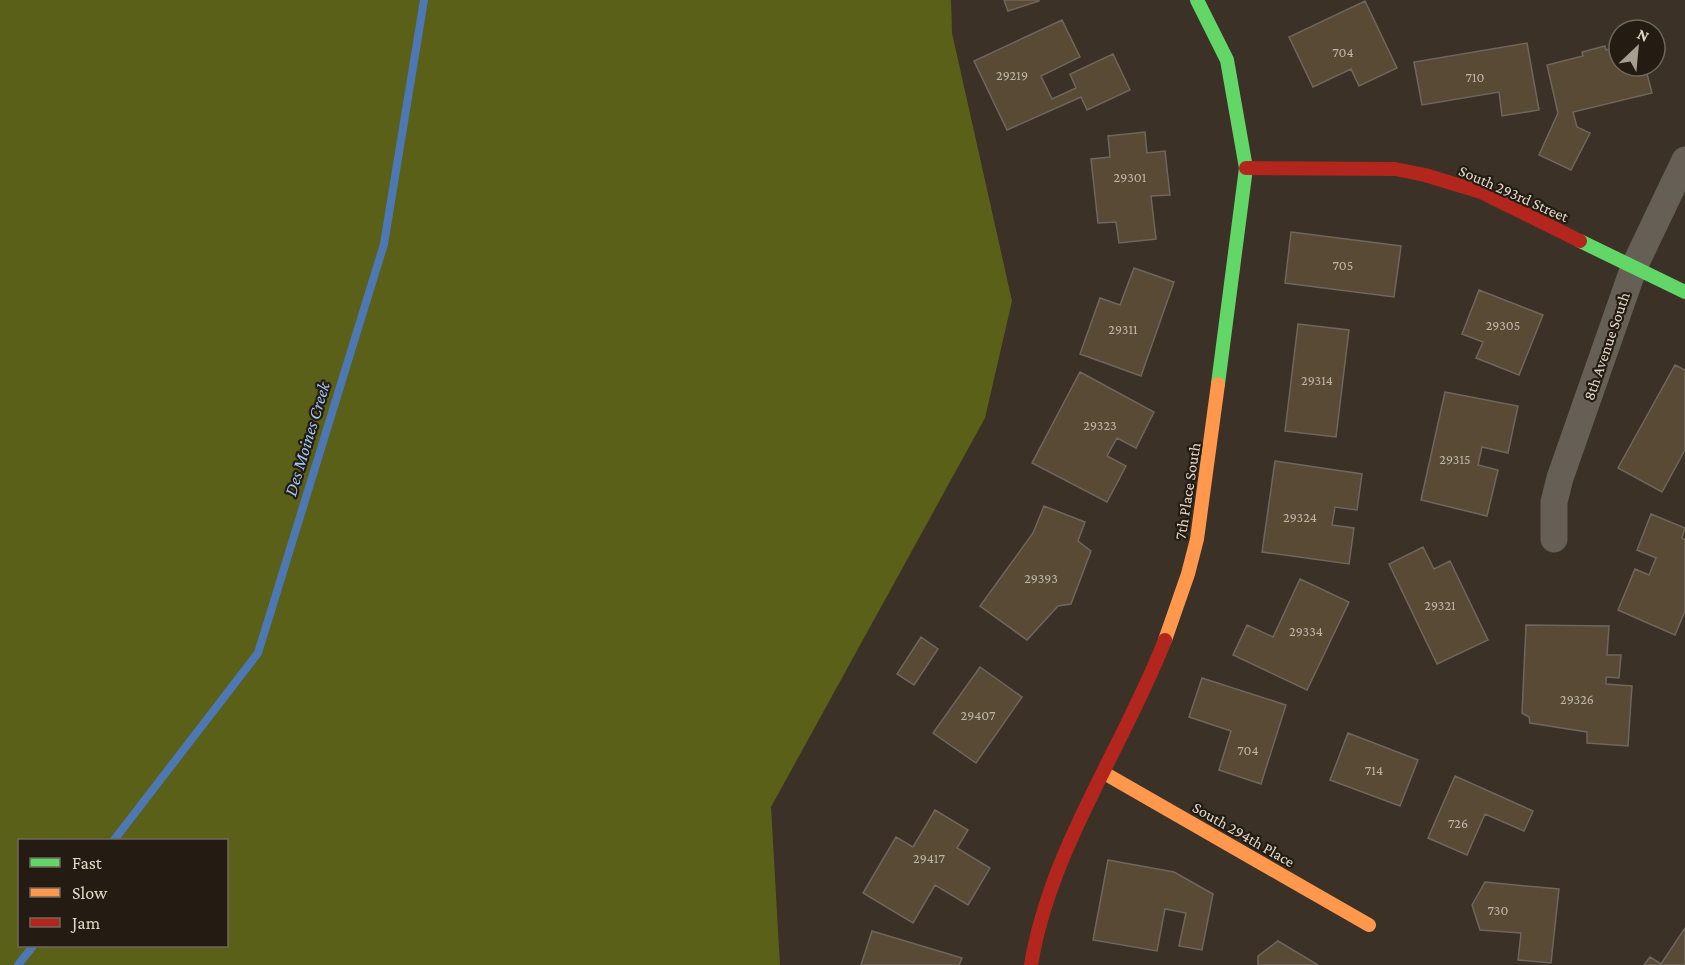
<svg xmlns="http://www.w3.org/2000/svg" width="1685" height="965" font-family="'Crimson Pro',serif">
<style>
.green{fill:#5b6018;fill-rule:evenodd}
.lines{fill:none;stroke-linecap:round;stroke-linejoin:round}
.stream{stroke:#4d78b3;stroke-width:8}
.building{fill:#594a35;stroke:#6f665d;stroke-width:1.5}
.street{stroke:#665f56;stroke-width:27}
.fast{stroke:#63d668;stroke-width:14}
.slow{stroke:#ff974d;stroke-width:14}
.jam{stroke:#b3261e;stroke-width:14}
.labels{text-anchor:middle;stroke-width:4.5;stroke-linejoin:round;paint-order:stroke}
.number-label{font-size:14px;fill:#c0b4a6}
.street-label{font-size:16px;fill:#e2d7cb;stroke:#241c13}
.water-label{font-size:18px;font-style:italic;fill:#9ec5fb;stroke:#241c13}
</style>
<rect width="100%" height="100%" fill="#3b3126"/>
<path class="green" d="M0 0H951L952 33 1012 301 985 418 771 807 780 965H0ZM20 840H226V946H20Z"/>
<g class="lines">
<path class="stream" d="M114 840 258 653 384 244 424 0
M18 965 33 946"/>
</g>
<path class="building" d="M1004 0H1039V1L1008 11Z
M1365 1 1397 68 1359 86 1351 69 1313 87 1289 37Z
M1062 20 1080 57 1041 76 1052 99 1076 88 1070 74 1113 54 1130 90 1087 110 1081 97 1007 130 974 61Z
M1527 43 1539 110 1502 116 1499 92 1422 105 1414 62Z
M1605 46 1606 50 1619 46V66H1645L1652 93 1573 112 1577 127 1590 133 1571 170 1539 155 1558 113 1547 65 1583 56 1582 52Z
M1145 132 1147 153 1165 151 1170 195 1151 196 1156 239 1119 243 1116 222 1098 223 1091 159 1110 157 1108 136Z
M1291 232 1401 246 1394 297 1285 283Z
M1134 268 1174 282 1141 376 1080 354 1100 298 1120 305Z
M1479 290 1543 315 1519 375 1476 358 1483 342 1462 334Z
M1298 324 1349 330 1336 437 1285 431Z
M1675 365 1685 370V450L1662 492 1618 468Z
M1080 372 1154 412 1136 448 1117 438 1107 456 1126 466 1107 502 1032 463Z
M1445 392 1518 406 1508 453 1482 447 1478 465 1498 470 1487 516 1421 500Z
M1275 461 1362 474 1357 510 1335 507 1332 525 1354 528 1349 564 1262 552Z
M1044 506 1085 522 1078 541 1091 551 1071 604 1058 606 1027 640 980 606 1033 533Z
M1651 514 1685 528 1682 538 1685 540V611L1675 635 1618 610 1635 569 1649 575 1656 558 1637 550Z
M1423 547 1434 569 1450 561 1488 640 1437 664 1389 564Z
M1300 579 1349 602 1307 690 1233 655 1247 625 1273 637Z
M1526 625 1609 626 1607 655H1621L1619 678 1606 677V684L1632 686 1628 746 1587 743V732L1530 723 1529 717 1522 713Z
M921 637 938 649 914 685 897 674Z
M980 667 1022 697 976 763 933 733Z
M1202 678 1286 705 1261 784 1219 770 1231 731 1189 717Z
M1348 733 1418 760 1400 806 1330 780Z
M1455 776 1533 811 1524 831 1485 814 1467 855 1428 838Z
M935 810 968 830 957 848 990 868 968 905 935 885 913 923 863 893 896 837 913 847Z
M1108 860 1174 872 1213 894 1202 950 1179 946 1186 913 1165 909 1157 951 1093 940Z
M1485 882 1559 889 1551 963 1518 960 1521 933 1480 930 1472 905Z
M1685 928V965H1644L1650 957 1661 964Z
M872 931 962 958 959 965H861Z
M1278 941 1318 965H1258V956Z"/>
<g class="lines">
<path class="street" d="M1554 539V502L1560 478 1634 267 1685 160"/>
<path class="fast" d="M1197 0 1227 60 1246 168 1218 384
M1580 241 1685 292"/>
<path class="slow" d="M1165 640 1188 574 1197 539 1218 384
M1104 773 1369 925"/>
<path class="jam" d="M1246 168 1395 169 1425 175 1481 192 1580 241
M1031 965C1050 849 1123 748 1165 640"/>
</g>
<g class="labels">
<g class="number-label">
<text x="1343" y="57">704</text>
<text x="1012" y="80">29219</text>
<text x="1475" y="82">710</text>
<text x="1130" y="182">29301</text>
<text x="1343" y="270">705</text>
<text x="1503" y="330">29305</text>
<text x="1123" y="334">29311</text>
<text x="1317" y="385">29314</text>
<text x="1100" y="430">29323</text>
<text x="1455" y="464">29315</text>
<text x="1300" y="522">29324</text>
<text x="1041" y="583">29393</text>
<text x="1440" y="610">29321</text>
<text x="1306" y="636">29334</text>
<text x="1577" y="704">29326</text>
<text x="978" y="720">29407</text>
<text x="1248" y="755">704</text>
<text x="1374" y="775">714</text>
<text x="1458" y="828">726</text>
<text x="929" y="863">29417</text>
<text x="1498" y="915">730</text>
</g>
<g class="street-label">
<text transform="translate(1514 193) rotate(24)" y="6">South 293rd Street</text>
<text transform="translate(1606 346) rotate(-71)" y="6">8th Avenue South</text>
<text transform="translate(1187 491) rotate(-81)" y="6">7th Place South</text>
<text transform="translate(1244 834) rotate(30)" y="6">South 294th Place</text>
</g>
<g class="water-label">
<text transform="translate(307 439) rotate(-73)" y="6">Des Moines Creek</text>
</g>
</g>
<rect x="18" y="839" width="210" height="108" fill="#241c13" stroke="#70675d" stroke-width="1.5"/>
<rect x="30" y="858" width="30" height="9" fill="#63d668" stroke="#70675d" stroke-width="1.5"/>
<text x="72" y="869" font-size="18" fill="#e2d7cb">Fast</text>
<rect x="30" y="888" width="30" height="9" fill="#ff974d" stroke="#70675d" stroke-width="1.5"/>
<text x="72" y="899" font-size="18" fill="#e2d7cb">Slow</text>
<rect x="30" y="918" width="30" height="9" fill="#b3261e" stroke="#70675d" stroke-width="1.5"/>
<text x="72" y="929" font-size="18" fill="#e2d7cb">Jam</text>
<g transform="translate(1637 48) rotate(26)"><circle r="28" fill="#241c13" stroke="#70675d" stroke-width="1.5"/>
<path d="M0-4.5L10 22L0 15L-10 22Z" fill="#a89d91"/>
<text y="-9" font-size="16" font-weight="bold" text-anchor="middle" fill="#e2d7cb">N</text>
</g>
</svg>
